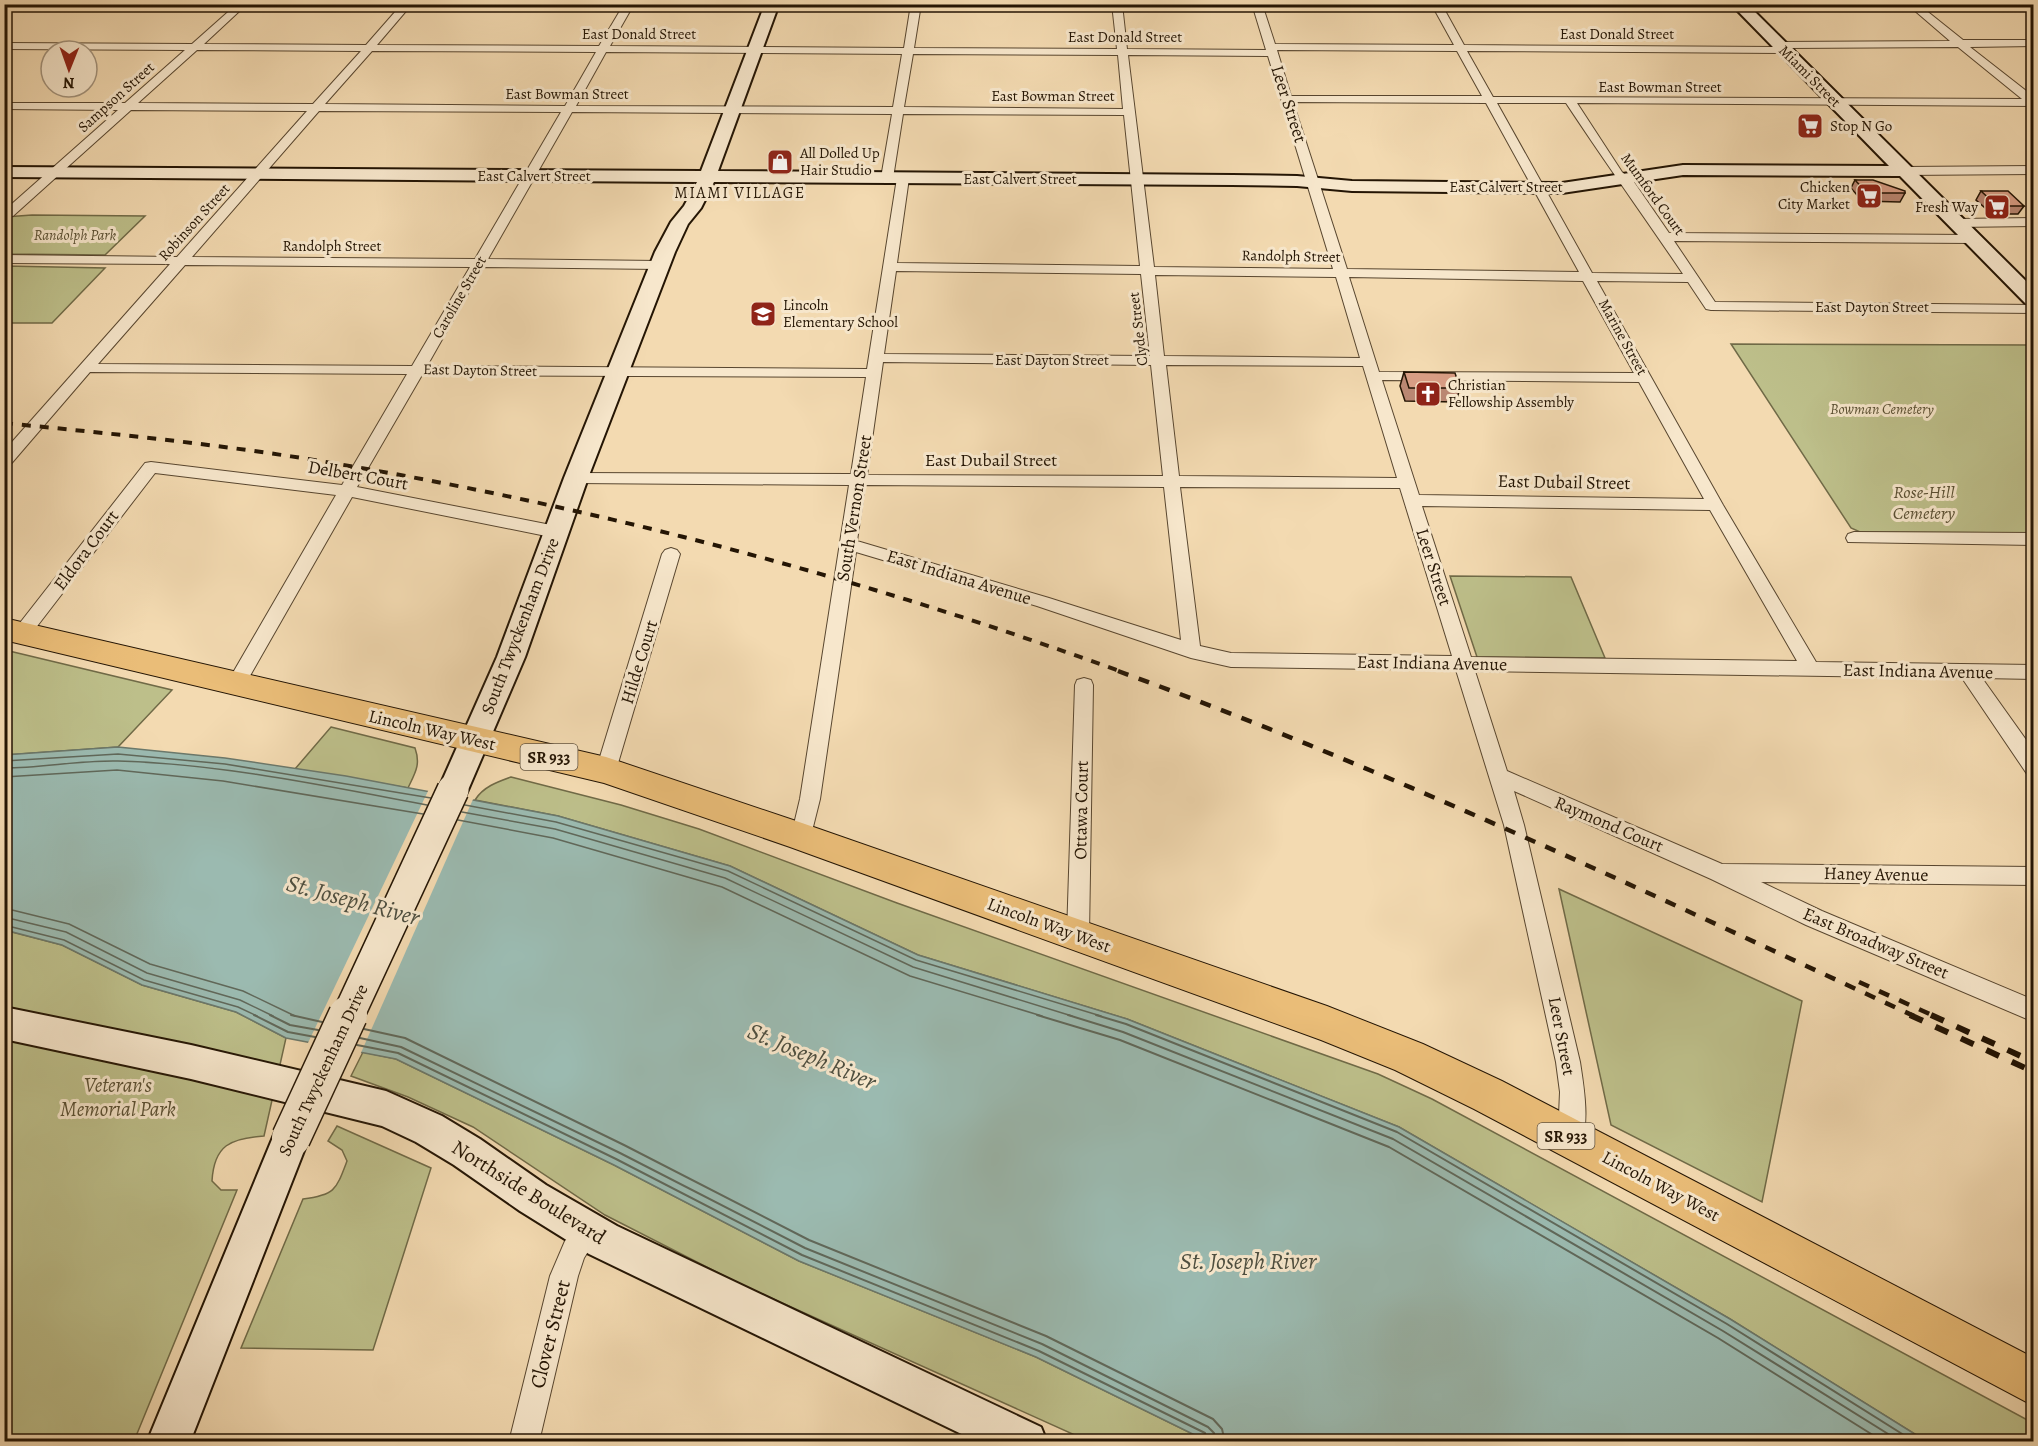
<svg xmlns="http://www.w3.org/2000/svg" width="2038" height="1446" font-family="Alegreya,serif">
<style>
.green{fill:#bdbf8a;stroke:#706a47;stroke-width:1.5}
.water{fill:#9bbab0;stroke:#6b786b;stroke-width:1.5}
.pier{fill:#f3dab1}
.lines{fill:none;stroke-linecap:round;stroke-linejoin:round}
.shore-far1{stroke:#60685a;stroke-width:1.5}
.shore{stroke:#60685a;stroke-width:2}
.street-casing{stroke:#58462f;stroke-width:2}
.secondary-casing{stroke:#241504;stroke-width:4}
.primary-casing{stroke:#241504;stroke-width:2}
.street{fill:#f7e7cc;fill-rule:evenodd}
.secondary{fill:#f7e7cc;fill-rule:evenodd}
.primary{fill:#eabd78;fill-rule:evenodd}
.rail-far2{stroke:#241504;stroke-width:4;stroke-dasharray:9 9;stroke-linecap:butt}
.rail-far1{stroke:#241504;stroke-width:4.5;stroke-dasharray:11 11;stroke-linecap:butt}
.rail{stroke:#241504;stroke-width:6;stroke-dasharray:14 14;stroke-linecap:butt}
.secondary-bridge-far1-casing{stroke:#241504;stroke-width:34;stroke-linecap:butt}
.secondary-bridge-casing{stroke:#241504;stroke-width:41;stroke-linecap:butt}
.secondary-bridge-far1{stroke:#f7e7cc;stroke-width:31}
.secondary-bridge{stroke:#f7e7cc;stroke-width:38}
.wall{fill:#ba8772;stroke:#241504;stroke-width:1.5}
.building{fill:#d89d84;stroke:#241504;stroke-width:1.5}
.labels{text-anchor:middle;stroke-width:6;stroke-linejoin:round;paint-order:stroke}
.far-street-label{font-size:15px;fill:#241504;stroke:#f7e7cc}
.far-poi-label{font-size:15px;fill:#241504;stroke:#f7e7cc;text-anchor:start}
.far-park-label{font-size:15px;font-style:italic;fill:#5a5033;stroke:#f7e7cc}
.far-neighbourhood-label{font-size:16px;letter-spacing:1.5px;fill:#241504;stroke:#f7e7cc}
.shield{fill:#f7e7cc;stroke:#635440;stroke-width:1.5}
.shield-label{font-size:16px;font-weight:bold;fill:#241504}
.street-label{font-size:18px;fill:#241504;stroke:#f7e7cc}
.park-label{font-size:18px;font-style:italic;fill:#5a5033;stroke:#f7e7cc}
.near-park-label{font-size:21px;font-style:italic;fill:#5a5033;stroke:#f7e7cc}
.near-street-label{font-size:21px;fill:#241504;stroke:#f7e7cc}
.near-water-label{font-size:24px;font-style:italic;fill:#4e4f40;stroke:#f7e7cc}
</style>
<rect width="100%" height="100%" fill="#f3dab1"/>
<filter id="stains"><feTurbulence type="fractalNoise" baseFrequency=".00333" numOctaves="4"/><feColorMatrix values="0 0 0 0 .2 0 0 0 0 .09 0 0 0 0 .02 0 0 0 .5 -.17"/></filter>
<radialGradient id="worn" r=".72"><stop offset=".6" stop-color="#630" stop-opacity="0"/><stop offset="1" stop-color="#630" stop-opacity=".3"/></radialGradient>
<path class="green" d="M32 215 145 216 105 255 5 254V217Z
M5 266 105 268 52 323H5Z
M1731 344 2033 345V533L1860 532 1851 528Z
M1450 576 1571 577 1605 658 1477 657Z
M5 650 172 690 118 747 5 755Z
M331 727 415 748C421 765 415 773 408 788L295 769Z
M511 777 621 805 699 829 897 903 1378 1074 1432 1099 2033 1423V1441H1926L1730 1319 1399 1127 1127 1019 918 955 730 866 558 816 475 800C483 787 497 782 511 777Z
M1559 889 1802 1001 1762 1202 1611 1125Z
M4 930 62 945 142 985 236 1012 286 1038 264 1136C231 1138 214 1145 212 1181L221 1190H237L134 1441H5Z
M363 1052 396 1059 614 1165 799 1261 1036 1357 1207 1441H1088L740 1284 605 1215 473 1127 408 1097 351 1076Z
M337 1126 431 1168 373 1350 241 1348 303 1199C335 1195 336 1190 347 1161L342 1150 328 1141Z"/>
<path class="water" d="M118 747 225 758 346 776 558 816 730 866 918 955 1127 1019 1399 1127 1730 1319 1926 1441H1207L1036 1357 799 1261 614 1165 396 1059 286 1038 236 1012 142 985 62 945 5 930 4 755Z"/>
<path class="pier" d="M429 789 474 797 360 1055 307 1045Z"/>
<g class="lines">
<path class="shore-far1" d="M4 761 118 754 225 764 431 798
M4 768C42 768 80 760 118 761 222 764 326 786 427 805
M4 777 117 770 223 781 423 814
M465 805 556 822 728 871 916 960 1101 1016
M462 812 555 829 725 878 913 967 1072 1016
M458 820 553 838 722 887 910 976 1042 1016
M4 908 69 924 150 964 243 991 295 1016
M4 917 66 932 147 973 240 1000 273 1016
M4 925 64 940 144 980 238 1007 257 1016"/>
<path class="shore" d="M254 1015 288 1032 315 1037
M270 1015 290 1025 318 1030
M291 1015 322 1022
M1037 1015 1120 1040 1389 1147 1718 1338 1884 1442
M1068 1015 1123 1032 1393 1139 1723 1331 1901 1442
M1096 1015 1126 1024 1397 1132 1727 1324 1915 1442
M364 1029 405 1038 624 1145 809 1240 1046 1336 1213 1419 1222 1429 1225 1442
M360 1038 401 1047 620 1153 805 1248 1042 1344 1208 1427 1214 1433 1216 1442
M357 1045 398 1053 616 1159 802 1255 1039 1351 1205 1433 1208 1442"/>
<g class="street-casing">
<path id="street" d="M16 4 4 13 5 4Z
M237 4H247L204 44 366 45 402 4H412L377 45 599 46 624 4H634L610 46 904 48 911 4H921L914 48 1117 49 1112 4H1122L1127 49 1266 50 1252 4H1262L1275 44 1454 45 1433 7H1412L1408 4 1745 6 1740 9 1443 7 1464 45 1775 47V43L1779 42 1950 41 1907 4H1918L1963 40H2034V46L1970 47 2034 97V106L1577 103 1622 172 1634 182 1669 233 1972 235 1978 239 1972 243 1674 241 1715 302 2034 305V313L1711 310 1706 309 1688 282 1597 281 1723 505 1816 662 2034 665V679L1982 678 2034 751V776L2027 774 1962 678 1475 671 1507 771 1722 864 2034 867V885L1761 882 1822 911 2034 1000V1022L1806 925 1711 879 1514 791 1524 825 1580 1062C1584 1088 1590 1123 1580 1148L1571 1152 1562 1148 1558 1139 1560 1092 1556 1062 1504 825 1456 670 1231 667 1191 658 1037 606 856 552 820 799 809 843 802 846 795 843 791 837 800 799 849 485 576 483 570 482 568 478 570 474 576 473 851 474 866 377 422 375 357 487 556 526 562 528 564 532 562 536 556 538 352 497 243 688 236 690 229 688 227 683 336 495 155 473 28 638 22 640 16 638 13 633 16 628 145 463 151 462 342 485 407 374 90 372 10 465 4 466V451L170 264 4 263V255L177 257 307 111 131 110 13 216H5V210L118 110 4 109V103H125L185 50 4 49V43L192 44ZM1958 47 2022 99 1493 97 1467 51 1784 53 1788 52V48ZM197 50 361 51 313 104 138 103ZM1277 50 1457 51 1482 96H1291ZM372 51 596 52 565 106 325 104ZM606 52 902 54 893 107 576 106ZM913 54 1118 55 1123 109 904 107ZM1128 55 1268 56 1333 269 1154 267ZM1293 102 1486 103 1579 272 1347 269ZM1497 103H1566C1604 161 1644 216 1683 274L1592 273ZM319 111 561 112 475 259 192 257ZM572 112 892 114 881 178 887 182 893 178 903 114 1124 115 1140 266 897 263 909 178 903 174 897 178 867 369 427 366 483 267 659 269 666 265 659 261 488 259ZM185 265 470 267 412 366 98 364ZM896 271 1141 274 1150 356 884 354ZM1155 275 1336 277 1360 358 1164 356ZM1349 277 1583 281 1634 373 1379 372ZM883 362 1151 365 1163 476 867 475ZM1166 365 1363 366 1397 478 1179 476ZM1382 380 1639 382 1704 499 1419 495ZM865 485 1164 487 1181 640 1049 598 857 541ZM1180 487 1400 488 1452 656 1231 653 1200 646ZM1422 506 1710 510 1797 661 1471 657Z
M2034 166V174L1903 175 1897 171 1903 167Z
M2034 218V226L1956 227 1950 223 1956 219Z
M1854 532 2034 533V545L1848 542 1846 538 1848 534Z
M671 548 677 550 680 554 616 770 613 776 606 778 599 776 596 770 662 554 665 550Z
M1084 678 1091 680 1093 685 1089 935 1086 942 1078 945 1070 942 1067 935 1075 685 1077 680Z
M588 1218 597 1222 601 1231 584 1258 578 1276 539 1442H509L550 1276 565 1241 579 1222Z"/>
</g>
<g class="secondary-casing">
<path id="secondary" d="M765 4H779L718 171 1232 175 1297 176 1352 181 1562 183 1683 165 1889 166 1731 4H1747L2034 289V307L2027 305 1900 176 1683 175 1562 193 1352 191 1297 186 1232 185 714 182 701 208 688 224 675 252 588 478 525 657 468 790 464 799 453 802 442 799 438 790 497 657 564 478 655 252 671 222 684 206 697 182 4 177V167L701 171Z
M4 1007 191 1045 386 1091 442 1116 480 1139 546 1185 617 1226 1041 1427 1047 1442H978L589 1254 520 1211 454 1165 416 1142 382 1126 191 1079 4 1039Z
M291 1120 304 1125 309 1138 190 1442H147L278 1125Z"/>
</g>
<g class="primary-casing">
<path id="primary" d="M4 618 606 757 802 823 1327 1006 1423 1044 1502 1081 2034 1358V1406L1474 1109 1395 1070 1321 1040 790 847 604 783 4 640Z"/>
</g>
<use href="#street" class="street"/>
<use href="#secondary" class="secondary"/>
<use href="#primary" class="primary"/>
<path class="rail-far2" d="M4 423C105 433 207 443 308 459 585 504 858 576 1122 672"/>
<path class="rail-far1" d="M1118 671C1390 770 1651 894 1914 1016
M1859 982 1934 1016"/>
<path class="rail" d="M1910 1015 2034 1072
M1931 1015 2034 1062"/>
<g class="secondary-bridge-far1-casing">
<path id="secondary-bridge-far1" d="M348 1016 453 790"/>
</g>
<g class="secondary-bridge-casing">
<path id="secondary-bridge" d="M291 1138 348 1015"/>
</g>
<use href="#secondary-bridge-far1" class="secondary-bridge-far1"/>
<use href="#secondary-bridge" class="secondary-bridge"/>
</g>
<path class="wall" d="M1855 180 1905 193 1900 202 1862 201 1851 188Z
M1981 191 2024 206 2018 214H1992L1976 200Z
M1404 372 1460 388 1456 402 1405 401 1400 386Z"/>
<path class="building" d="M1855 180H1873L1905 191V193H1867Z
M1981 191H2008L2024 206H1997Z
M1404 372 1455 373 1460 388H1409Z"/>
<defs>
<g id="supermarket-square" transform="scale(1.35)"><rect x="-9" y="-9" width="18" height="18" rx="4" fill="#8f2418" stroke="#f7e7cc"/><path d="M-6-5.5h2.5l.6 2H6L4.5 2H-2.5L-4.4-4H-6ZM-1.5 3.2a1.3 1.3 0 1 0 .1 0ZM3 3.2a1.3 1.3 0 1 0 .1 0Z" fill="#fff"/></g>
<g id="shop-square" transform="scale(1.35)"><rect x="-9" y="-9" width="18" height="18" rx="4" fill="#8f2418" stroke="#f7e7cc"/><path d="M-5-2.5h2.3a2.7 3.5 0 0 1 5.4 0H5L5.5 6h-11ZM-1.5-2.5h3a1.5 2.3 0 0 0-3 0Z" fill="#fff"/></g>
<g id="school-square" transform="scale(1.35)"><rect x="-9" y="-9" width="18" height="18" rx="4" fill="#8f2418" stroke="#f7e7cc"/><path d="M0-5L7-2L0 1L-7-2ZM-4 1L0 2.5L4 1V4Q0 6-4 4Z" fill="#fff"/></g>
<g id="church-square" transform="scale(1.35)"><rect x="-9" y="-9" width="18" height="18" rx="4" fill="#8f2418" stroke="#f7e7cc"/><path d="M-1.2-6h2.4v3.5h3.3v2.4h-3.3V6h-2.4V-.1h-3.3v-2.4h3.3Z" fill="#fff"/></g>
</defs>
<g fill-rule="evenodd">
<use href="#supermarket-square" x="1810" y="126"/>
<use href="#shop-square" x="780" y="162"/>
<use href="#supermarket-square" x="1869" y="196"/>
<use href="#supermarket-square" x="1997" y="207"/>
<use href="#school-square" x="763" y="314"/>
<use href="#church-square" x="1428" y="394"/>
</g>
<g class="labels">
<g class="far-street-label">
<text x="639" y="39">East Donald Street</text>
<text x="1617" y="39">East Donald Street</text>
<text x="1125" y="42">East Donald Street</text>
<text transform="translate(1810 76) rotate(45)" y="5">Miami Street</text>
<text x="1660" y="92">East Bowman Street</text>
<text x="567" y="99">East Bowman Street</text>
<text x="1053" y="101">East Bowman Street</text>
<text transform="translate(116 97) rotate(-42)" y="5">Sampson Street</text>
<text x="534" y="181">East Calvert Street</text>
<text x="1020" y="184">East Calvert Street</text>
<text x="1506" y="192">East Calvert Street</text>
<text transform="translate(1653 194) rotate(54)" y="5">Mumford Court</text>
<text transform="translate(194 222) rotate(-48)" y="5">Robinson Street</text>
<text x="332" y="251">Randolph Street</text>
<text transform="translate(1291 256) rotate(1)" y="5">Randolph Street</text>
<text transform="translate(459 297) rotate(-60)" y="5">Caroline Street</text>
<text x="1872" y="312">East Dayton Street</text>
<text transform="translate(1138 329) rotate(-97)" y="5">Clyde Street</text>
<text transform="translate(1623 337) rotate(61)" y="5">Marine Street</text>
<text x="1052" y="365">East Dayton Street</text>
<text transform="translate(480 370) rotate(1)" y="5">East Dayton Street</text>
</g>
<g class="far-poi-label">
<text x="1830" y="131">Stop N Go</text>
<text x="800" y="158">All Dolled Up<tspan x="800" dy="17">Hair Studio</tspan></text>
<text x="1850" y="192" text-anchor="end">Chicken<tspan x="1850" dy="17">City Market</tspan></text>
<text x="1978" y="212" text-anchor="end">Fresh Way</text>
<text x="783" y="310">Lincoln<tspan x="783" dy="17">Elementary School</tspan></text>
<text x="1448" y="390">Christian<tspan x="1448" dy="17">Fellowship Assembly</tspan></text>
</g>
<g class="far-park-label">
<text x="75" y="240">Randolph Park</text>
<text x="1882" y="414">Bowman Cemetery</text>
</g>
<g class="far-neighbourhood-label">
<text x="740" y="198">MIAMI VILLAGE</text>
</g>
<g class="shield">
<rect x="520.5" y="744" width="57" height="26" rx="4.5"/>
<rect x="1537.5" y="1123" width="57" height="26" rx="4.5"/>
</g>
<g class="shield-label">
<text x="549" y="763">SR 933</text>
<text x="1566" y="1142">SR 933</text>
</g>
<g class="street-label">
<text transform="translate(1289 104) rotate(72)" y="6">Leer Street</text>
<text x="991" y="466">East Dubail Street</text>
<text transform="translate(358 475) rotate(10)" y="6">Delbert Court</text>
<text transform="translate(1564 482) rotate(1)" y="6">East Dubail Street</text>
<text transform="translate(854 508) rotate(-81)" y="6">South Vernon Street</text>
<text transform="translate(86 550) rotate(-53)" y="6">Eldora Court</text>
<text transform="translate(1434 567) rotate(72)" y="6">Leer Street</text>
<text transform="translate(959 577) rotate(17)" y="6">East Indiana Avenue</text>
<text transform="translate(520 626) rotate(-69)" y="6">South Twyckenham Drive</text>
<text transform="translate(639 662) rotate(-73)" y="6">Hilde Court</text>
<text transform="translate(1432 663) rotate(1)" y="6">East Indiana Avenue</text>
<text transform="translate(1918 671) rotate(1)" y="6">East Indiana Avenue</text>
<text transform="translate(432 730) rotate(13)" y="6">Lincoln Way West</text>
<text transform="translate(1081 810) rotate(-89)" y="6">Ottawa Court</text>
<text transform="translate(1609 824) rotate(23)" y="6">Raymond Court</text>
<text transform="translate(1876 874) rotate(1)" y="6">Haney Avenue</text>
<text transform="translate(1049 925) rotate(20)" y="6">Lincoln Way West</text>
<text transform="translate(1876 943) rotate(23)" y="6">East Broadway Street</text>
<text transform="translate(1562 1036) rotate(79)" y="6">Leer Street</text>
<text transform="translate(323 1070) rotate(-65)" y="6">South Twyckenham Drive</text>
<text transform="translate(1661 1186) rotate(28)" y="6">Lincoln Way West</text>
</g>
<g class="park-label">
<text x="1924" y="498">Rose-Hill<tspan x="1924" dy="21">Cemetery</tspan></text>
</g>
<g class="near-park-label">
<text x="118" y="1092">Veteran's<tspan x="118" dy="24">Memorial Park</tspan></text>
</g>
<g class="near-street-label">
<text transform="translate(529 1192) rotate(32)" y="7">Northside Boulevard</text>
<text transform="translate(550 1334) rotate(-76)" y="7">Clover Street</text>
</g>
<g class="near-water-label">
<text transform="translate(353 900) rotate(15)" y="8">St. Joseph River</text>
<text transform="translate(812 1056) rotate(23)" y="8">St. Joseph River</text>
<text x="1248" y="1269">St. Joseph River</text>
</g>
</g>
<rect width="2038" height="1446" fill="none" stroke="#f3dab1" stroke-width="24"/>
<rect x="6" y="6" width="2026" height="1434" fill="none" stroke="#241504" stroke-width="3"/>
<rect x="12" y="12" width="2014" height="1422" fill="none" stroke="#241504" stroke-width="1.5"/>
<g transform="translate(69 69) rotate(181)"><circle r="28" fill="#f7e7cc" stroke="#a3937c" stroke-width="1.5"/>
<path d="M0-4.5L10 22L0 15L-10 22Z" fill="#8f2418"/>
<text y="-9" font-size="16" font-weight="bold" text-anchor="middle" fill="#241504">N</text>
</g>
<rect width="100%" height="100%" filter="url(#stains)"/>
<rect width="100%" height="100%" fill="url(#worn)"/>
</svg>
